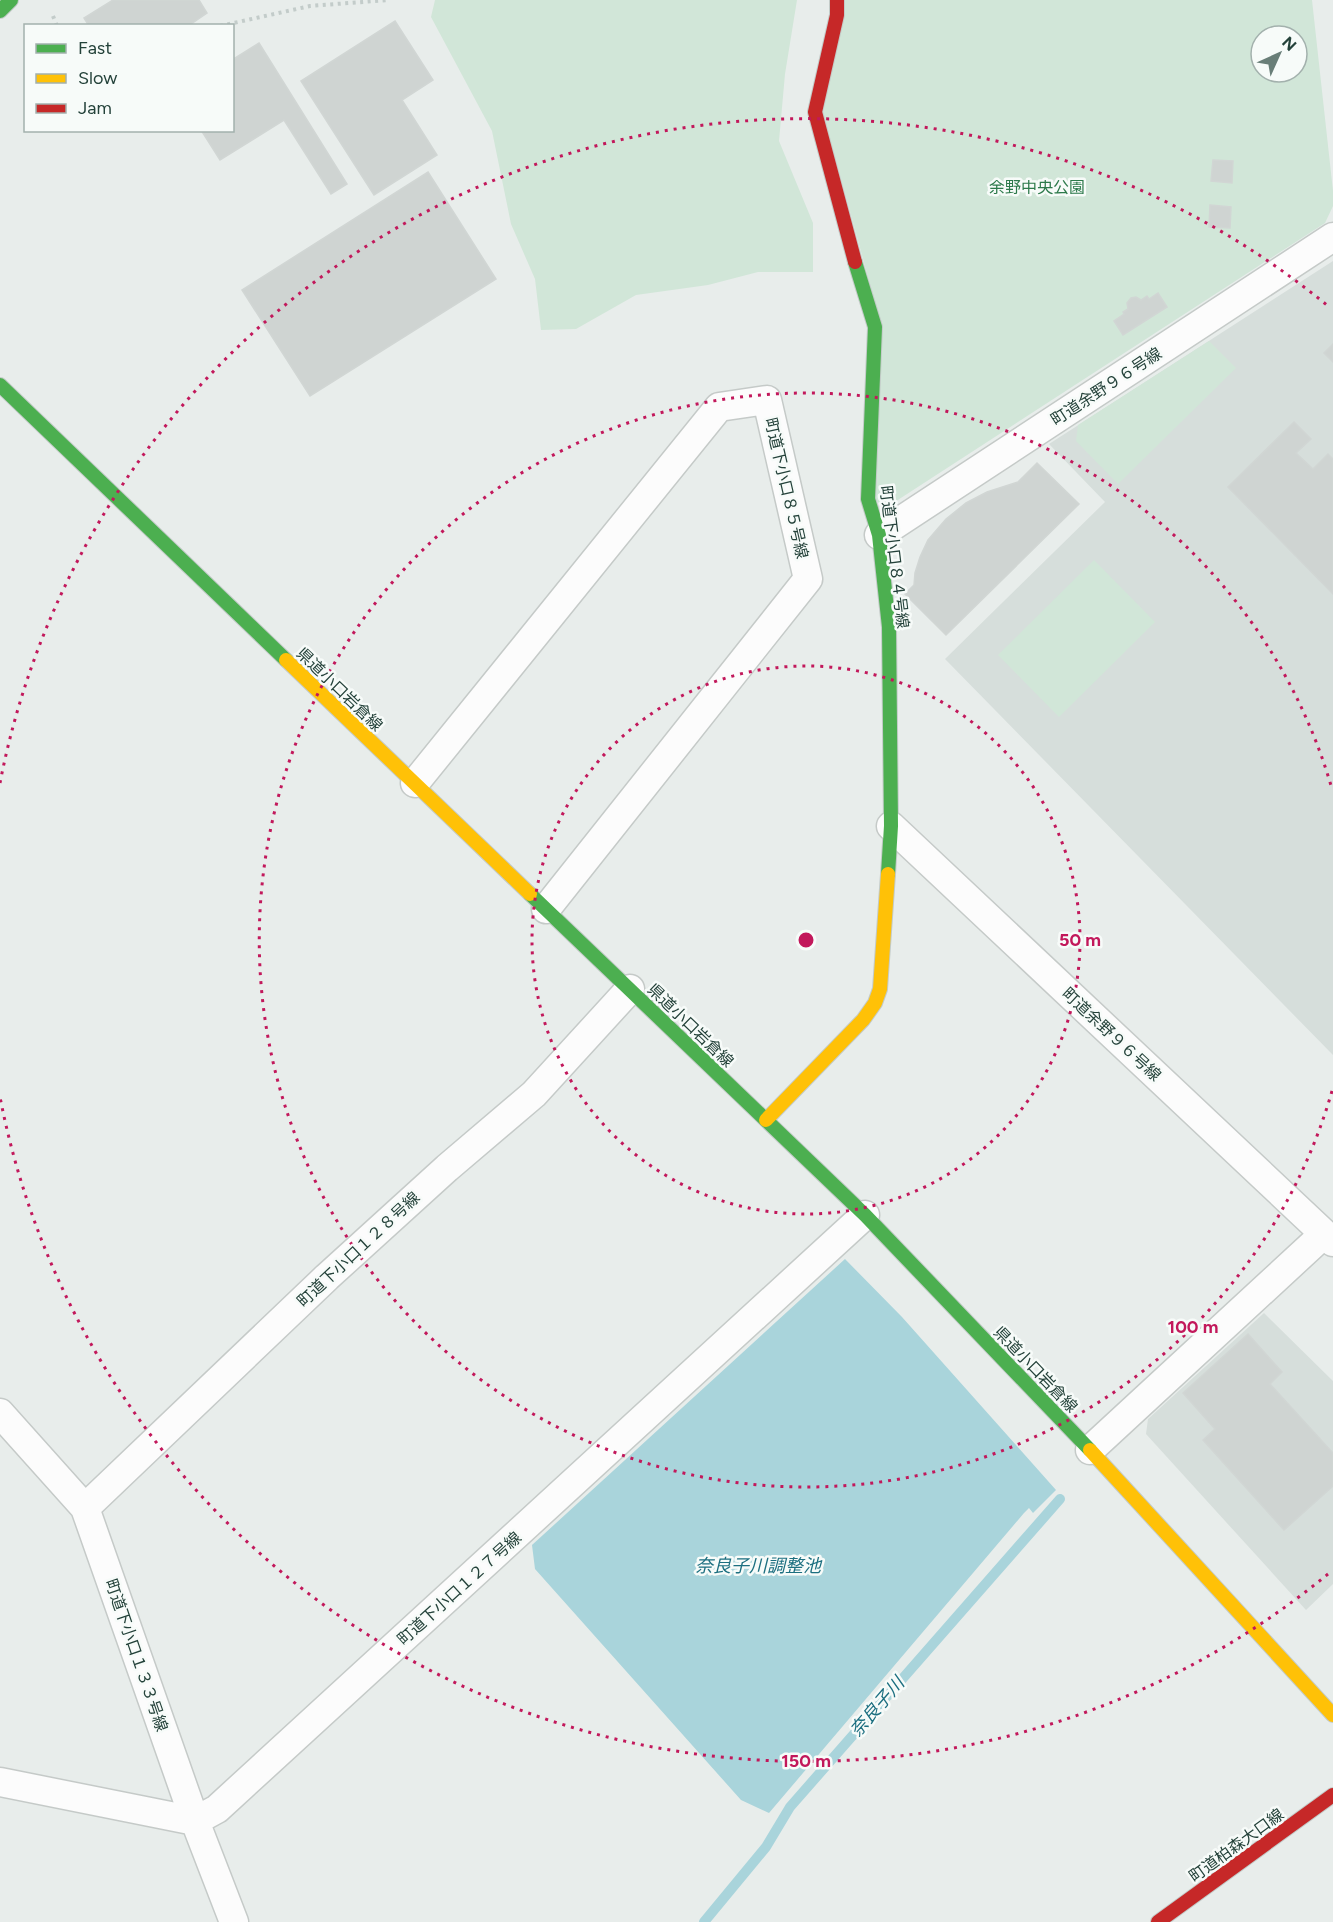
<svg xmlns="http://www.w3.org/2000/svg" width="1333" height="1922" font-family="Figtree,'Noto Sans JP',sans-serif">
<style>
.built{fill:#d6dedb}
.green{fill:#d1e6d8;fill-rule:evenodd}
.water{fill:#a9d4db}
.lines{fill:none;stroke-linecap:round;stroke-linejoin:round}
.stream{stroke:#a9d4db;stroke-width:10}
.building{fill:#cfd4d2;stroke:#d1d6d4;stroke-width:1.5}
.street-casing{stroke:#c5cac8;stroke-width:31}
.fast-casing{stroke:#c3cbc8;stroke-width:16}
.slow-casing{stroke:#c3cbc8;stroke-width:16}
.jam-casing{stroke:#c3cbc8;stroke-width:16}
.path{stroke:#c3ccca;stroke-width:4;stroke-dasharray:3 4.5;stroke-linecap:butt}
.street{stroke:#fcfcfc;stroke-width:28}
.fast{stroke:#4caf50;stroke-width:14}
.slow{stroke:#ffc107;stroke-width:14}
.jam{stroke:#c62828;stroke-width:14}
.ring{fill:none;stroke:#c2185b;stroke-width:3;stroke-dasharray:3 6}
.labels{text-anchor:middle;stroke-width:5;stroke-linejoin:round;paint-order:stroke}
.park-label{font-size:16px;fill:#2d7a4b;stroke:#f7fbf9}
.street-label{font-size:16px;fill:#24423a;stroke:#f7fbf9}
.water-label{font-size:18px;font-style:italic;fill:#1c6f80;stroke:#f7fbf9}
.centre{fill:#c2185b;stroke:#f7fbf9;stroke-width:3}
.ring-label{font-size:18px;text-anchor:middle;font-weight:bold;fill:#c2185b;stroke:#f7fbf9;stroke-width:5;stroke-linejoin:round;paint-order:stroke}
</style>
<rect width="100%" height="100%" fill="#e8edeb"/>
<path class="built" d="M1333 261V1055L945 659 1105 502 1049 444Z
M1264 1313 1333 1381V1584L1306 1610 1146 1434 1148 1419Z"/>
<path class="green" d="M435 0H797L785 74 779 141 813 223V272H758L708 285 636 295 576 329 541 330 535 279 511 224 492 131 431 17Z
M845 0H1312L1333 191V206L1325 223 887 507 874 500 882 328 823 113ZM1261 36H1297V72H1261Z
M1209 341 1236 368 1118 484 1076 441 1078 425Z
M1094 560 1155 622 1059 717 998 655Z"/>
<path class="water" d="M845 1259 902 1317 1056 1490 1033 1513 1029 1508 1024 1513 769 1813 741 1800 535 1569 532 1545Z"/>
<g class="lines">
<path class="stream" d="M704 1922 766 1847 790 1807 1060 1499"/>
</g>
<path class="building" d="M113 0H199L207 13 188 26H89L84 18Z
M395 21 433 80 402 100 437 155 374 195 301 81Z
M259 43 347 184 331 194 284 120 220 160 201 130H232V60Z
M1213 160 1233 161 1232 183 1211 181Z
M428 172 496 279 310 396 242 290Z
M1210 205 1231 207 1230 228 1209 227Z
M1158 293 1167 307 1123 335 1114 321 1124 314 1123 312 1128 309 1127 303 1131 298 1136 297 1141 300 1147 296 1149 299Z
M1333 344V362L1324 353Z
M1294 422 1311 439 1296 453 1313 469 1328 454 1333 459V594L1228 487Z
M1037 463 1079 504 946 635 905 594 914 585 915 573 920 557 928 540 946 519 966 503 987 492 1018 482Z
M1248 1334 1282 1372 1270 1384 1333 1453V1486L1284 1530 1203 1440 1215 1429 1183 1393Z"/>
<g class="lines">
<g class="street-casing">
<path id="street" d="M879 535 1333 237
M415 783 719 407 767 400 808 579 546 909
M891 826 1333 1242
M0 1413 85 1508 195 1821 234 1922
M1090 1450 1324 1234
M85 1508 327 1277 447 1168 534 1094 630 989
M0 1782 195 1821 217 1809 865 1215"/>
</g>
<g class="fast-casing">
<path id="fast" d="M0 11 11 0
M855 262 875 327 868 499 879 535 889 627 891 826 888 874
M0 385 286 660
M530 894 865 1215 1090 1450"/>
</g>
<g class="slow-casing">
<path id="slow" d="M286 660 530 894
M766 1120 863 1020 875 1003 880 989 888 874
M1090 1450 1333 1715"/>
</g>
<g class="jam-casing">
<path id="jam" d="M837 0V15L815 112 855 262
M1158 1922 1333 1795"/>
</g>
<path class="path" d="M53 16 57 26
M220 26 310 6 388 0"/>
<use href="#street" class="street"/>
<use href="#fast" class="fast"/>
<use href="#slow" class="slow"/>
<use href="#jam" class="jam"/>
</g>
<g class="ring">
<circle cx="806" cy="940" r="274"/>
<path d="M1332 1091A547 547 0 1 1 1332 789"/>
<path d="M1328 1574A821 821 0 0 1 0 1097M0 783A821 821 0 0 1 1328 306"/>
</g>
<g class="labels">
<g class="park-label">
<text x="1037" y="193">余野中央公園</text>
</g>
<g class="street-label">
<text transform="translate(1106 386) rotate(-33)" y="6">町道余野９６号線</text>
<text transform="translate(787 488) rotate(77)" y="6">町道下小口８５号線</text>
<text transform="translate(895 557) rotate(83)" y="6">町道下小口８４号線</text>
<text transform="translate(340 689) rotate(44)" y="6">県道小口岩倉線</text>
<text transform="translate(691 1025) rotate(44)" y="6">県道小口岩倉線</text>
<text transform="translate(1112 1034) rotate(43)" y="6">町道余野９６号線</text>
<text transform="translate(358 1249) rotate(-43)" y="6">町道下小口１２８号線</text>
<text transform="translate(1036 1369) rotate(46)" y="6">県道小口岩倉線</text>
<text transform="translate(459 1588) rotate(-42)" y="6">町道下小口１２７号線</text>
<text transform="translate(137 1655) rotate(71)" y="6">町道下小口１３３号線</text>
<text transform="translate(1236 1845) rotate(-36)" y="6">町道柏森大口線</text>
</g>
<g class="water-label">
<text x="758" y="1572">奈良子川調整池</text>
<text transform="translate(877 1707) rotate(-49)" y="6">奈良子川</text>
</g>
</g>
<circle cx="806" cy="940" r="9" class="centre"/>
<g class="ring-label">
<text x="1080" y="946">50 m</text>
<text x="1193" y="1333">100 m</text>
<text x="806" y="1767">150 m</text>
</g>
<rect x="24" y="24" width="210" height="108" fill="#f7fbf9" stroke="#a3b1ad" stroke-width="1.5"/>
<rect x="36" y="44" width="30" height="9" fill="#4caf50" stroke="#a3b1ad" stroke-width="1.5"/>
<text x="78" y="54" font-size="18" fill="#24423a">Fast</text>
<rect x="36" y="74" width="30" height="9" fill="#ffc107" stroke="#a3b1ad" stroke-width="1.5"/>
<text x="78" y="84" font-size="18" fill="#24423a">Slow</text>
<rect x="36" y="104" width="30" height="9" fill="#c62828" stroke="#a3b1ad" stroke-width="1.5"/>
<text x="78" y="114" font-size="18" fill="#24423a">Jam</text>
<g transform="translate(1279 54) rotate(45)"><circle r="28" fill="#f7fbf9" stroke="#a3b1ad" stroke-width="1.5"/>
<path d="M0-4.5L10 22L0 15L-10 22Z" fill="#697e78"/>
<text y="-9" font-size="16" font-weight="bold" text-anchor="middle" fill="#24423a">N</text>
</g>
</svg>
